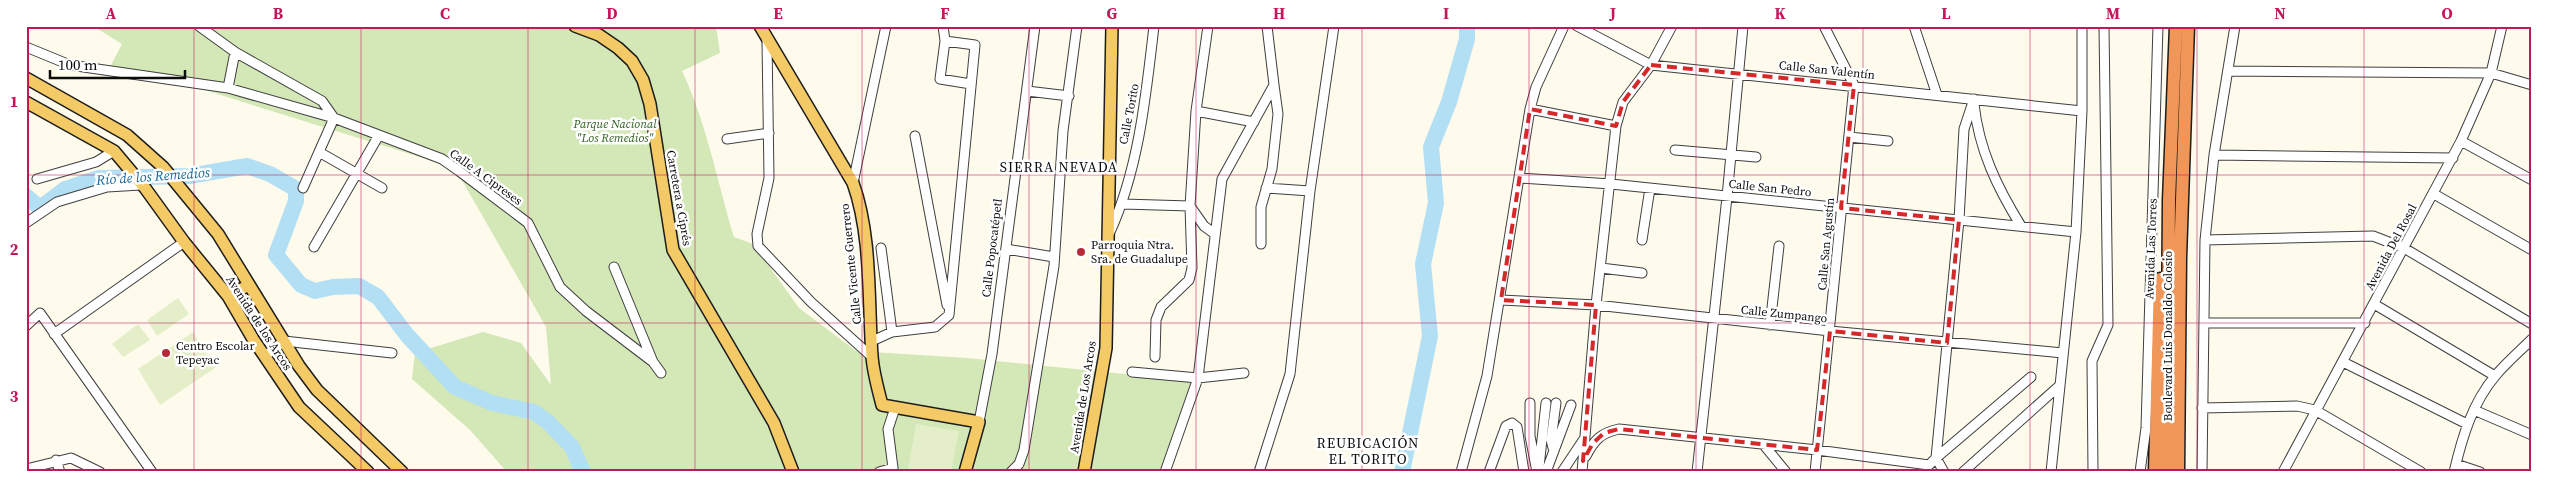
<svg xmlns="http://www.w3.org/2000/svg" width="2558" height="498" font-family="'Source Serif 4',serif">
<style>
.green{fill:#d3e7b7}
.pitch{fill:#e4efc9}
.lines{fill:none;stroke-linecap:round;stroke-linejoin:round}
.river{stroke:#b2dff4;stroke-width:16}
.minor-casing{stroke:#3f3f3f;stroke-width:11}
.major-casing{stroke:#1d1d1d;stroke-width:14}
.highway-casing{stroke:#1d1d1d;stroke-width:15}
.minor{stroke:#fff;stroke-width:9}
.major{stroke:#f4ca66;stroke-width:11}
.highway{stroke:#f09658;stroke-width:12}
.marked{fill:none;stroke:#d62828;stroke-width:4;stroke-dasharray:10 6;stroke-linejoin:round}
.grid{fill:none;stroke:#c2185b;stroke-width:1;stroke-opacity:0.55}
.poi-dot{fill:#b82937;stroke:#fff;stroke-width:2}
.labels{text-anchor:middle;stroke-width:5;stroke-linejoin:round;paint-order:stroke}
.street-label{font-size:12px;fill:#0c0c0c;stroke:#fff}
.park-label{font-size:12px;font-style:italic;fill:#30621f;stroke:#fff}
.poi-label{font-size:12px;fill:#0c0c0c;stroke:#fff;text-anchor:start}
.neighbourhood-label{font-size:14px;letter-spacing:1px;fill:#0c0c0c;stroke:#fff}
.water-label{font-size:14px;font-style:italic;fill:#1a699a;stroke:#fff}
.neatline{fill:none;stroke:#c2185b;stroke-width:2}
.grid-label{font-size:16px;text-anchor:middle;font-weight:bold;fill:#c2185b}
</style>
<rect width="100%" height="100%" fill="#fefaec"/>
<path class="green" d="M93 26H716L720 53 682 71C707 124 717 181 734 237L753 244 799 308 856 351 967 358 1194 381 1161 472H507L470 430 412 379 415 353 483 332 521 343 551 385 546 327 455 168 195 87 109 69 122 44Z"/>
<path class="pitch" d="M178 298 189 314 157 336 147 320Z
M138 324 150 340 123 357 112 344Z
M193 332 215 368 160 405 138 369Z
M916 424 959 431 951 472 908 469Z"/>
<g class="lines">
<path class="river" d="M26 196 40 208 65 189 98 178 189 176 247 166 270 174 296 189V201L276 255 301 285 315 291 333 287 359 286 378 297 407 335 455 387 492 403 534 412 548 422 572 447 583 472
M1402 472 1430 336 1423 264 1436 203 1431 147 1449 102 1467 39V26"/>
<g class="minor-casing">
<path id="minor" d="M199 26 235 52 322 101 334 118 442 159 459 171 528 223 560 287 586 311 653 362 661 373
M943 26 945 41 940 79 971 84
M1577 26 1651 65 2082 111
M1914 26 1937 95
M767 41 769 178 757 234 758 246 811 302 872 357
M26 47 70 65 228 88 334 118 303 188
M2228 71 2491 73 2532 85
M228 88 235 52
M1027 91 1069 96
M1974 104C1979 150 1997 187 2021 226
M1530 109 1616 126
M1196 111 1254 122
M915 136 947 305
M1849 137 1888 141
M727 139 769 133
M2461 141 2532 180
M1675 150 1756 157
M319 152 382 188
M2214 155 2453 158
M1520 178 1611 184 2076 232
M37 179 96 162 114 151
M853 183 886 26
M1266 188 1310 191
M2434 194 2532 250
M1123 204 1190 206
M1190 206 1204 226 1215 234
M26 223 57 202 107 187 141 185
M1110 232C1139 168 1146 95 1154 26
M1642 240 1650 188
M2205 240 2373 236 2404 248 2532 324
M1261 244V207L1272 169 1278 114 1274 85
M314 247 379 135
M881 248 892 332
M1006 249 1054 257
M614 267 653 362
M1601 268 1642 273
M1501 300 1596 305 1830 331 2063 353
M2374 304 2495 376
M2206 323H2365
M1770 325 1779 246
M26 326 40 313 152 472
M54 334 184 242
M872 341 892 332 935 327 949 315 975 45 945 41
M265 356 284 341 392 353
M1155 357 1156 320 1161 307 1189 280 1192 268 1190 206 1196 111 1208 26
M2343 362 2467 424
M1132 372 1198 378 1244 373
M1530 403V436L1537 472
M2202 408 2297 406 2315 410 2421 472
M2474 410 2532 435
M979 422 992 354 1035 26
M1763 444 1786 472
M1553 448 1551 440 1556 403
M1586 456C1594 440 1601 433 1619 429L1817 450 1929 465
M56 460 60 472
M2456 464 2480 472
M1929 465 1936 458 1959 220 1964 129 1974 99
M1539 467 1546 403
M26 469 71 458 100 472
M879 472 893 468 888 429 895 408
M1011 472 1019 464 1024 450 1054 266 1063 131 1077 26
M1165 472 1198 378 1222 179 1274 85 1267 26
M1259 472 1290 374 1310 191 1334 26
M1461 472 1487 376 1530 109 1536 87 1564 26
M1489 472 1506 426 1512 423 1517 427 1524 472
M1546 472 1571 405
M1562 472 1584 439
M1582 472 1596 305 1616 126 1623 102 1651 65 1672 26
M1697 472 1727 197 1743 26
M1815 472 1854 85 1824 26
M1944 472 1936 458 2031 377
M1963 472 2059 386
M2051 472 2076 232 2082 111V26
M2093 472 2092 361 2108 325 2104 26
M2140 472 2146 428 2158 26
M2202 472 2205 240 2214 155 2235 26
M2283 472 2461 141 2491 73 2502 26
M2454 472C2462 438 2472 403 2496 375 2507 362 2520 351 2532 339"/>
</g>
<g class="major-casing">
<path id="major" d="M575 26 599 35 618 48 632 61 643 80 650 104 673 250 774 423 793 472
M760 26 853 183C872 236 868 300 872 356 873 372 878 389 882 405L979 422 965 472
M26 78 127 135 163 167 218 234 299 366 317 390 402 472
M26 102 114 151 145 188 184 242 228 296 253 339 299 407 368 472
M228 296 249 285
M1084 472 1106 348 1112 26"/>
</g>
<g class="highway-casing">
<path id="highway" d="M2155 472 2160 279
M2167 472 2169 200 2176 26
M2178 472 2180 258 2188 26"/>
</g>
<use href="#minor" class="minor"/>
<use href="#major" class="major"/>
<use href="#highway" class="highway"/>
</g>
<path class="marked" d="M1651 65 1854 85 1841 208 1959 220 1947 343 1830 331 1817 450 1619 429 1604 433 1593 443 1583 461 1596 305 1501 300 1530 109 1616 126 1623 102Z"/>
<path class="grid" d="M194 26V472M361 26V472M528 26V472M695 26V472M862 26V472M1029 26V472M1196 26V472M1362 26V472M1529 26V472M1696 26V472M1863 26V472M2030 26V472M2197 26V472M2364 26V472M26 175H2532M26 323H2532"/>
<g class="poi-dot">
<circle cx="1081" cy="252" r="5"/>
<circle cx="166" cy="353" r="5"/>
</g>
<g class="labels">
<g class="street-label">
<text transform="translate(1827 70) rotate(6)" y="4">Calle San Valentín</text>
<text transform="translate(1129 114) rotate(-79)" y="4">Calle Torito</text>
<text transform="translate(486 177) rotate(36)" y="4">Calle A Cipreses</text>
<text transform="translate(1770 188) rotate(6)" y="4">Calle San Pedro</text>
<text transform="translate(679 198) rotate(80)" y="4">Carretera a Ciprés</text>
<text transform="translate(1826 244) rotate(-85)" y="4">Calle San Agustín</text>
<text transform="translate(2391 247) rotate(-62)" y="4">Avenida Del Rosal</text>
<text transform="translate(992 248) rotate(-83)" y="4">Calle Popocatépetl</text>
<text transform="translate(2151 249) rotate(-88)" y="4">Avenida Las Torres</text>
<text transform="translate(851 264) rotate(-96)" y="4">Calle Vicente Guerrero</text>
<text transform="translate(1784 314) rotate(6)" y="4">Calle Zumpango</text>
<text transform="translate(259 323) rotate(57)" y="4">Avenida de los Arcos</text>
<text transform="translate(2168 336) rotate(-90)" y="4">Boulevard Luis Donaldo Colosio</text>
<text transform="translate(1083 397) rotate(-81)" y="4">Avenida de Los Arcos</text>
</g>
<g class="park-label">
<text x="615" y="128">Parque Nacional<tspan x="615" dy="14">"Los Remedios"</tspan></text>
</g>
<g class="poi-label">
<text x="1091" y="249">Parroquia Ntra.<tspan x="1091" dy="14">Sra. de Guadalupe</tspan></text>
<text x="176" y="350">Centro Escolar<tspan x="176" dy="14">Tepeyac</tspan></text>
</g>
<g class="neighbourhood-label">
<text x="1059" y="172">SIERRA NEVADA</text>
<text x="1368" y="448">REUBICACIÓN<tspan x="1368" dy="16">EL TORITO</tspan></text>
</g>
<g class="water-label">
<text transform="translate(153 176) rotate(-4)" y="5">Río de los Remedios</text>
</g>
</g>
<rect width="2558" height="498" fill="none" stroke="#ffffff" stroke-width="55"/>
<path d="M50 70v8h135v-8" fill="none" stroke="#0c0c0c" stroke-width="2.5"/>
<text x="58" y="70" font-size="15" fill="#0c0c0c" stroke="#ffffff" stroke-width="4" paint-order="stroke">100 m</text>
<rect x="28" y="28" width="2502" height="442" class="neatline"/>
<g class="grid-label">
<text x="111" y="19">A</text>
<text x="278" y="19">B</text>
<text x="445" y="19">C</text>
<text x="612" y="19">D</text>
<text x="778" y="19">E</text>
<text x="945" y="19">F</text>
<text x="1112" y="19">G</text>
<text x="1279" y="19">H</text>
<text x="1446" y="19">I</text>
<text x="1613" y="19">J</text>
<text x="1780" y="19">K</text>
<text x="1946" y="19">L</text>
<text x="2113" y="19">M</text>
<text x="2280" y="19">N</text>
<text x="2447" y="19">O</text>
<text x="14" y="107">1</text>
<text x="14" y="255">2</text>
<text x="14" y="402">3</text>
</g>
</svg>
